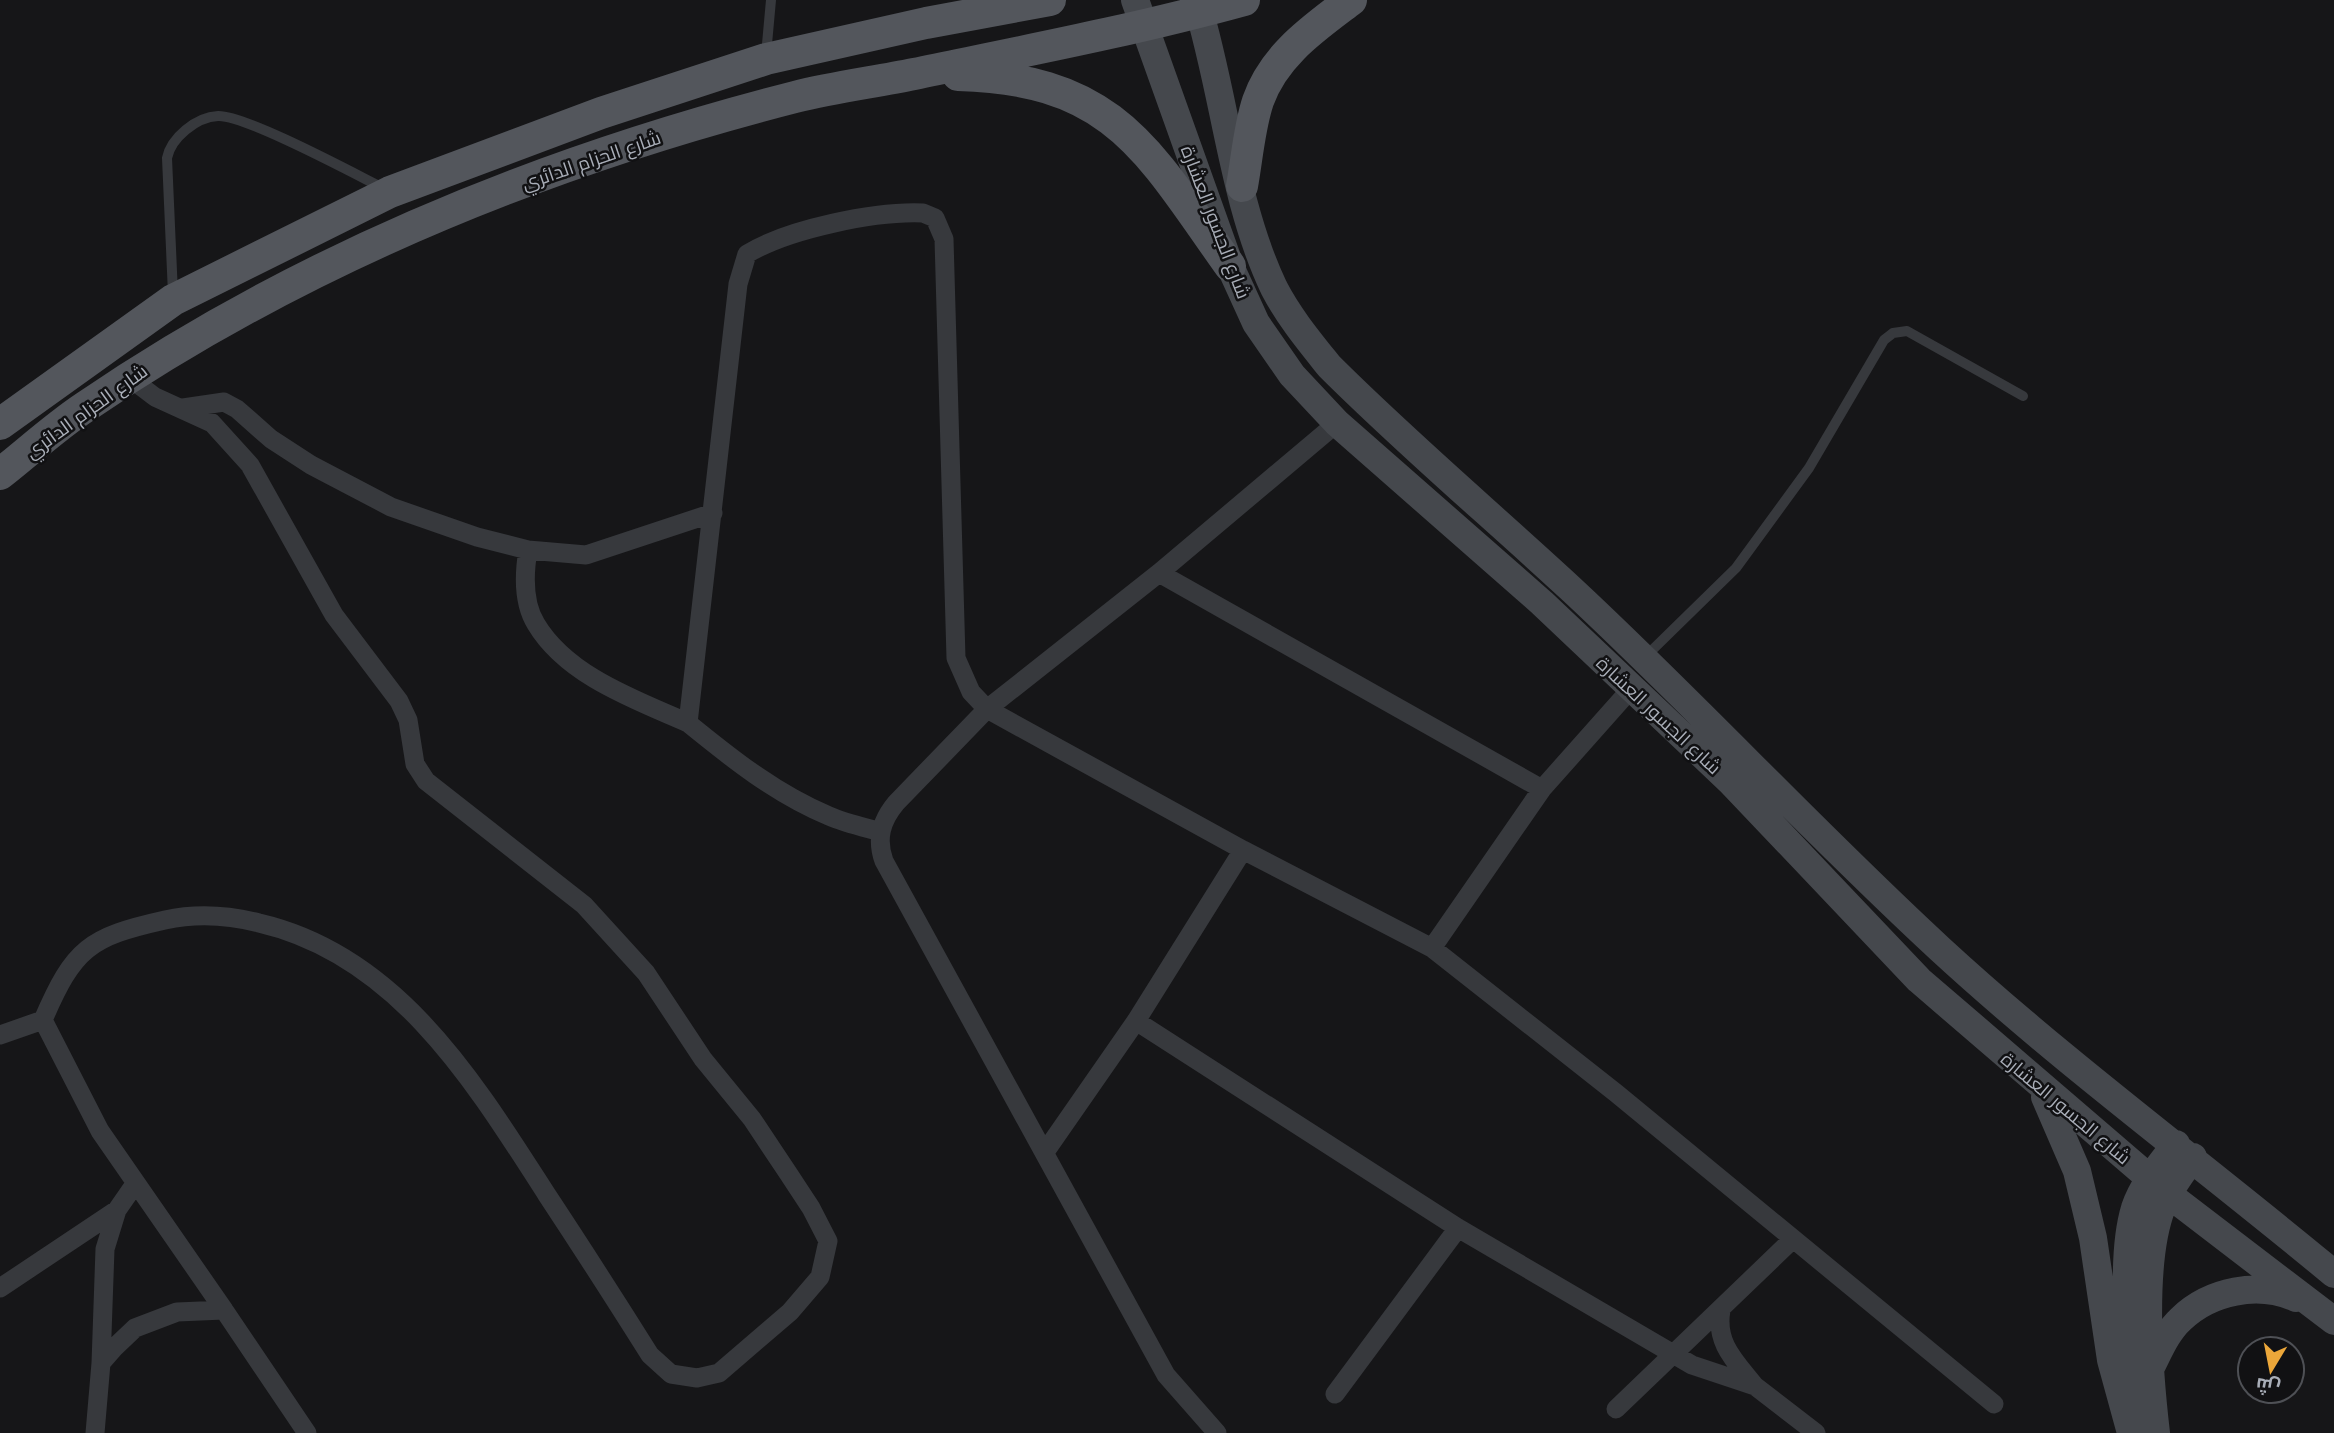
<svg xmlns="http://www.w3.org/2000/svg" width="2334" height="1433" font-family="Inter,Cairo,sans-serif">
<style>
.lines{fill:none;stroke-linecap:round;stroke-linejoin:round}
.lane{stroke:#37393d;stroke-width:10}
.street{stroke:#37393d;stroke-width:19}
.secondary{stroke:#45484d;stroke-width:28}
.primary{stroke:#53565c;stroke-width:32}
.labels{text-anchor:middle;stroke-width:5;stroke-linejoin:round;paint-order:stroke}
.street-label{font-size:19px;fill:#a9aeb8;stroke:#111113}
</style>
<rect width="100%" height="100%" fill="#161618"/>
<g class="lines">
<path class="lane" d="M766 55 771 0
M173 294 167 158C171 138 196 117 218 116 245 115 353 173 383 188
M1644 658 1736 568 1809 468 1884 340 1893 333 1907 331 2023 396"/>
<path class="street" d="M183 408 224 402 237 409 271 439 311 465 391 507 477 537 528 550 586 555 713 513
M528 550C524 574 523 603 536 624 567 676 636 700 688 723
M1159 573 1542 789
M881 832C863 827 845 823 829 816 776 794 731 758 688 723L738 284 747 254C788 229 875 211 923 213L935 218 944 239 956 658 971 692 987 709 1243 850 1432 948 1616 1093 1994 1404
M1432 948 1542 789 1630 690
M43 1020 100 1131 224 1310
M1136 1021 1458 1228 1692 1365 1755 1386 1816 1433
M0 1035 43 1020C74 948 89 937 165 920 197 913 228 915 259 923 398 955 475 1083 547 1195 582 1248 616 1301 650 1355L671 1374 697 1378 719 1373 790 1312 820 1277 828 1241 811 1208 788 1173 752 1119 703 1059 646 973 584 905 426 781 415 764 408 720 399 701 334 615 250 465 212 423 155 397 130 378
M1045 1152 1136 1021 1243 850
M0 1288 117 1210
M1721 1310C1715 1343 1735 1361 1754 1385
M101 1363 105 1249 117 1210 135 1184
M1335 1394 1458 1228
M1616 1409 1792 1240
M95 1433 101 1363 115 1347 135 1328 177 1312 224 1310 307 1433
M1217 1433 1166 1375 884 861C876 839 881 821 896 803L987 709 1159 573 1337 423"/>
<path class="secondary" d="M1135 0 1230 266 1256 323 1292 375 1337 423 1542 603 1731 782 1919 980 2168 1194 2334 1321
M1196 0C1225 93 1232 200 1274 288 1289 317 1309 341 1329 366 1406 443 1490 514 1570 588 1696 705 1813 832 1940 949 2065 1064 2203 1165 2334 1274
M2045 1097 2077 1171 2093 1238 2111 1360 2131 1433
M2152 1365C2160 1349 2167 1332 2181 1319 2210 1291 2258 1281 2296 1298
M2133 1402C2131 1346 2119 1260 2135 1208 2143 1184 2161 1164 2176 1144
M2156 1433C2149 1373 2140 1263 2162 1207 2169 1189 2182 1173 2193 1157"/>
<path class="primary" d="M958 75C1115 79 1148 151 1230 266
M1242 186C1247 159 1249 128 1258 101 1274 55 1314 28 1351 0
M0 424 173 300 390 192 601 113 766 59 926 23 1050 0
M0 474C28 452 55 427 85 407 299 261 545 161 795 97 834 87 875 82 914 74 1025 51 1135 30 1244 0"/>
</g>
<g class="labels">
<g class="street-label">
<text transform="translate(591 160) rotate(-19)" y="7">شارع الحزام الدائري</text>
<text transform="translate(1216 222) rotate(69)" y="7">شارع الجسور العشارة</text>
<text transform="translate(86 411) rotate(-36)" y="7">شارع الحزام الدائري</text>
<text transform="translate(1659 715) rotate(43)" y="7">شارع الجسور العشارة</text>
<text transform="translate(2066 1108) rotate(40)" y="7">شارع الجسور العشارة</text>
</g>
</g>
<g transform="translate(2271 1370) rotate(190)"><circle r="33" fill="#111113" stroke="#4e5055" stroke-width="2"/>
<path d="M0-5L12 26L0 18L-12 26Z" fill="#eca73a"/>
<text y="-10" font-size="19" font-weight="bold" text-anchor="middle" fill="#a9aeb8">ش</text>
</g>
</svg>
